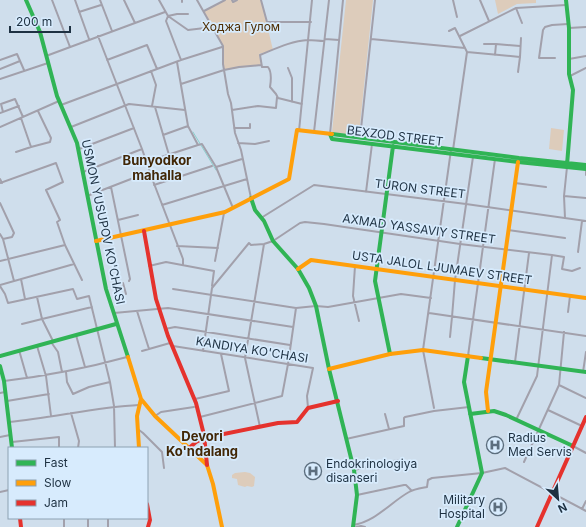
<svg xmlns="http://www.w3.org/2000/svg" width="586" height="527" font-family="Inter,sans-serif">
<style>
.green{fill:#dcb}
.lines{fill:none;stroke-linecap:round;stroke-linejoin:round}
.stream{stroke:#8ad0cd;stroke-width:1}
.street{stroke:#a2a0ab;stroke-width:2}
.fast{stroke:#30b455;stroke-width:4}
.slow{stroke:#ff9f0a;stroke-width:4}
.jam{stroke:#e5322d;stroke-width:4}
.labels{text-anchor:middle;stroke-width:3.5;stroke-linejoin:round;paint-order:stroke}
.park-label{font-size:12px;fill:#4e2d02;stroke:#d7ebfd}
.street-label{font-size:12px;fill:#1e3142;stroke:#d7ebfd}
.poi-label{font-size:12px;fill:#1e3142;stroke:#d7ebfd;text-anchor:start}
.neighbourhood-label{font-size:13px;font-weight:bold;fill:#422706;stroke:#d7ebfd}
</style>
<rect width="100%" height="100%" fill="#cfdeec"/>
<path class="green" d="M225 0H232L233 2 238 0H261L273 50 259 54 261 65 224 70 223 46 204 11Z
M346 0H373L359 134 357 136 332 132Z
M495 0H536V3L517 4 498 14Z
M551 128 564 130 562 151 549 149Z
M245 472 250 473 255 477 254 486 252 487 247 486 245 487 238 485 237 479 232 478V475L235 473Z"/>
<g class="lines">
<path class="stream" d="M193 132 216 170"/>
<path class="street" d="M52 0 70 47
M75 0 89 39
M100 0 112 31
M159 0 168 16 188 30 213 27
M182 0V2
M197 0 223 46V64L228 94 231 103 235 133 241 150 251 198
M232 0 233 2 237 0
M261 0 267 22H311
M453 0 457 17
M480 0 489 21
M516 8 522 23
M204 11 225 0
M79 12 101 5
M168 16 166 21 181 60
M168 16 177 14H188
M135 23 165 12
M569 28 586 27
M449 31 455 28 467 52 453 150
M98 36 142 149 153 181 183 259V265
M460 36 516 8 566 5
M325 39 339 40
M371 39 465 48
M484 44H496
M467 52 520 57 521 38
M495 55 496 44 520 46
M46 56 135 23 124 0
M555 58H539L543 30 545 27 552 25 568 24
M569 59 586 56
M0 60 17 54 24 70
M107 60 147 45 157 69
M177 62 188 126 198 145 202 144 216 167 233 208
M288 68 292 78V102
M0 69 20 61
M151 71 156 85 152 106
M518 72 520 57
M570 76 586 68
M0 79 48 63
M181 84 224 70 239 67 261 65
M302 104 278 98 276 94 270 87C271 81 272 72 268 67H262L260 55C275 49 291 41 308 40 313 40 319 41 324 41
M61 105 181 60 222 47
M155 107 169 155
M232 110 258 106 276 108 277 97
M3 112 1 104 15 99 23 117
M0 113 19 106
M21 118 31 147 50 142 51 138 38 111
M0 127 59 101
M71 127 129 104 185 110
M234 128H250V124
M299 131 312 0
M314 132 329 0
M330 134 343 0
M163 135 188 126
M360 138 375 0
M238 143 255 144 269 141
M79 149 134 128
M16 152 31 147
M146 162 198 145
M216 167 242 159
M586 171V175
M83 172 142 149
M0 179 2 183
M0 183 56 163 63 182 46 190 60 220 57 222 65 245 82 280
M515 183 546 187
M154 185 212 166
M111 187 130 279 129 281
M366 192 372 144
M87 196 149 172
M564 196 586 198
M0 203 14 233 12 237 3 239 14 281
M162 205 247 179
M261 218 314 185 466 204 586 221
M565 218 564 196 567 167
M118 220 138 215
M508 230 565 238
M0 234 3 239
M177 246 218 248
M578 252 582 221
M0 261 65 245
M215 261 224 213
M149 266 166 262 214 271 212 286
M355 266 353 296 359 321
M21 279 25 299
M123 283 126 294
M0 285 74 264
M0 286 5 294 8 303 73 289 77 299 89 296 110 382 114 406 115 448
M173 289 296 308 316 306 328 307 401 294 431 298
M137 311 149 349
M568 312 570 296
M114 313 168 308 293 327
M429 313 586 336
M22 324 42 319 37 297
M165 329 175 327 290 345
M76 335 85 367
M450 337 452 317 455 280 473 157
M53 341 42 319 92 307
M51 342 58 352 62 372
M37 346 46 376 51 416
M173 346 313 368 307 396 308 408
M19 350 27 378
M142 351 170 343
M203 351 212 288 249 243 251 245 264 244 273 241 300 223 305 222 324 224 460 244 552 255 564 257 562 269 572 271 580 268
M468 356 495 159
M515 362 529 253
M66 372 67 382 73 394 89 387 110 382
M583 372 586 352
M4 381C46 376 87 368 127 357
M559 385 586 398
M0 393 5 392
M195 399 229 391 221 354
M7 401 49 394
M434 408 423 350 451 150
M548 410 582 426
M71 413 79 441 78 448
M385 414 389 429
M155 416 161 412 194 407
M200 417 282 396 288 364 296 308
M516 420 537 376 552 255
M9 422C53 418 95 407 139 405
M260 427 245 358 264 244
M139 430 143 433 162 452 164 468
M0 437 10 435
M346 439 404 426V418L405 417 434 411 469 407
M12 442 59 437V448
M573 446 586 453
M524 462 559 385 564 332
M354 470 398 460
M0 492 9 490
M357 495 404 485H406L411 490
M582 509 586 501
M64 518V527
M88 518V527
M108 518V527
M353 525C375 522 391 502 409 492 414 489 422 488 427 487L428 480 432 478 482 473 505 468 586 511
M356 527 361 526 365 527"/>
<path class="fast" d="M26 0 40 32 57 96 77 143 106 289 128 357
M566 0 569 28V74L573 90 567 165
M330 134 332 139 518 162 586 169
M332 134 519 158 586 165
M251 198 255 210 264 221 273 241 298 269 309 288 316 306 329 369 354 470 357 495 353 527
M390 354 375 281 393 146
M0 356 116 324
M481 358 586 372
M0 366 4 381 12 448
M470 414 494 411 506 415 573 446
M457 527 482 473 464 382 468 356"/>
<path class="slow" d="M96 241 225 212 289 179 297 130 332 134
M298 269 311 260 586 298
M128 357 141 399 155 416 207 465 213 484 222 527
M329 369 390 354 423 350 481 358
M488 411 486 392 518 162
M139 448 137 416 141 399"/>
<path class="jam" d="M144 231 156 299 168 336 196 403 204 435 207 465
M188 449 196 442 204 438 278 423 297 422 308 408 338 401
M147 504 150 520 148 527
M20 518 21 527
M537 527 586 417"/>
</g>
<defs>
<g id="hospital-ring" transform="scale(0.9)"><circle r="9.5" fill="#d7ebfd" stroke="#5c6e7e" stroke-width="1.5"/><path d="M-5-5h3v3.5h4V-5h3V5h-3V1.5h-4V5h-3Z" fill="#5c6e7e"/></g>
</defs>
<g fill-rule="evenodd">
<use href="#hospital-ring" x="495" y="445"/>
<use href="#hospital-ring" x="313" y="471"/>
<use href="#hospital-ring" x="498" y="507"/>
</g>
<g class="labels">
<g class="park-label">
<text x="241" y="31">Ходжа Гулом</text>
</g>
<g class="street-label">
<text transform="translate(395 136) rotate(7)" y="4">BEXZOD STREET</text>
<text transform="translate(420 189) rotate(7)" y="4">TURON STREET</text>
<text transform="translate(103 222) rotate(78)" y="4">USMON YUSUPOV KO'CHASI</text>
<text transform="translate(419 229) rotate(8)" y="4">AXMAD YASSAVIY STREET</text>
<text transform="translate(442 268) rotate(8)" y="4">USTA JALOL LJUMAEV STREET</text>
<text transform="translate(252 350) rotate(9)" y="4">KANDIYA KO'CHASI</text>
</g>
<g class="poi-label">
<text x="508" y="442">Radius<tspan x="508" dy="14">Med Servis</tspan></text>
<text x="326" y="468">Endokrinologiya<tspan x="326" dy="14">disanseri</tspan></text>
<text x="485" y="504" text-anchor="end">Military<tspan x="485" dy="14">Hospital</tspan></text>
</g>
<g class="neighbourhood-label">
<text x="157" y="165">Bunyodkor<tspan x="157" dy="15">mahalla</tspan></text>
<text x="202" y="441">Devori<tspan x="202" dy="15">Ko'ndalang</tspan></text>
</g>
</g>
<rect x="8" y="447" width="140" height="72" fill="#d7ebfd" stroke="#8da1b2"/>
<rect x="16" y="460" width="20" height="6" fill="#30b455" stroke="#8da1b2"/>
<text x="44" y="467" font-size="12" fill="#1e3142">Fast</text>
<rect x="16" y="480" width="20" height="6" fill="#ff9f0a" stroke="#8da1b2"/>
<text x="44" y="487" font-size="12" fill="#1e3142">Slow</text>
<rect x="16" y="500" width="20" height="6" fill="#e5322d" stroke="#8da1b2"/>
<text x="44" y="507" font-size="12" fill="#1e3142">Jam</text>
<g transform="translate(558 499) rotate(154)" stroke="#d7ebfd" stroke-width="3" paint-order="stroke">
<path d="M0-3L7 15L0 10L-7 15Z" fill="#1e3142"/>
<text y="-6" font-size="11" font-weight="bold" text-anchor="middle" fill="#1e3142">N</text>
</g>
<path d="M10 26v6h60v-6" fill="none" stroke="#1e3142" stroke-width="2"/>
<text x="16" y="26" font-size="12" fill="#1e3142" stroke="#d7ebfd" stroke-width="3" paint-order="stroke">200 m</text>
</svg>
